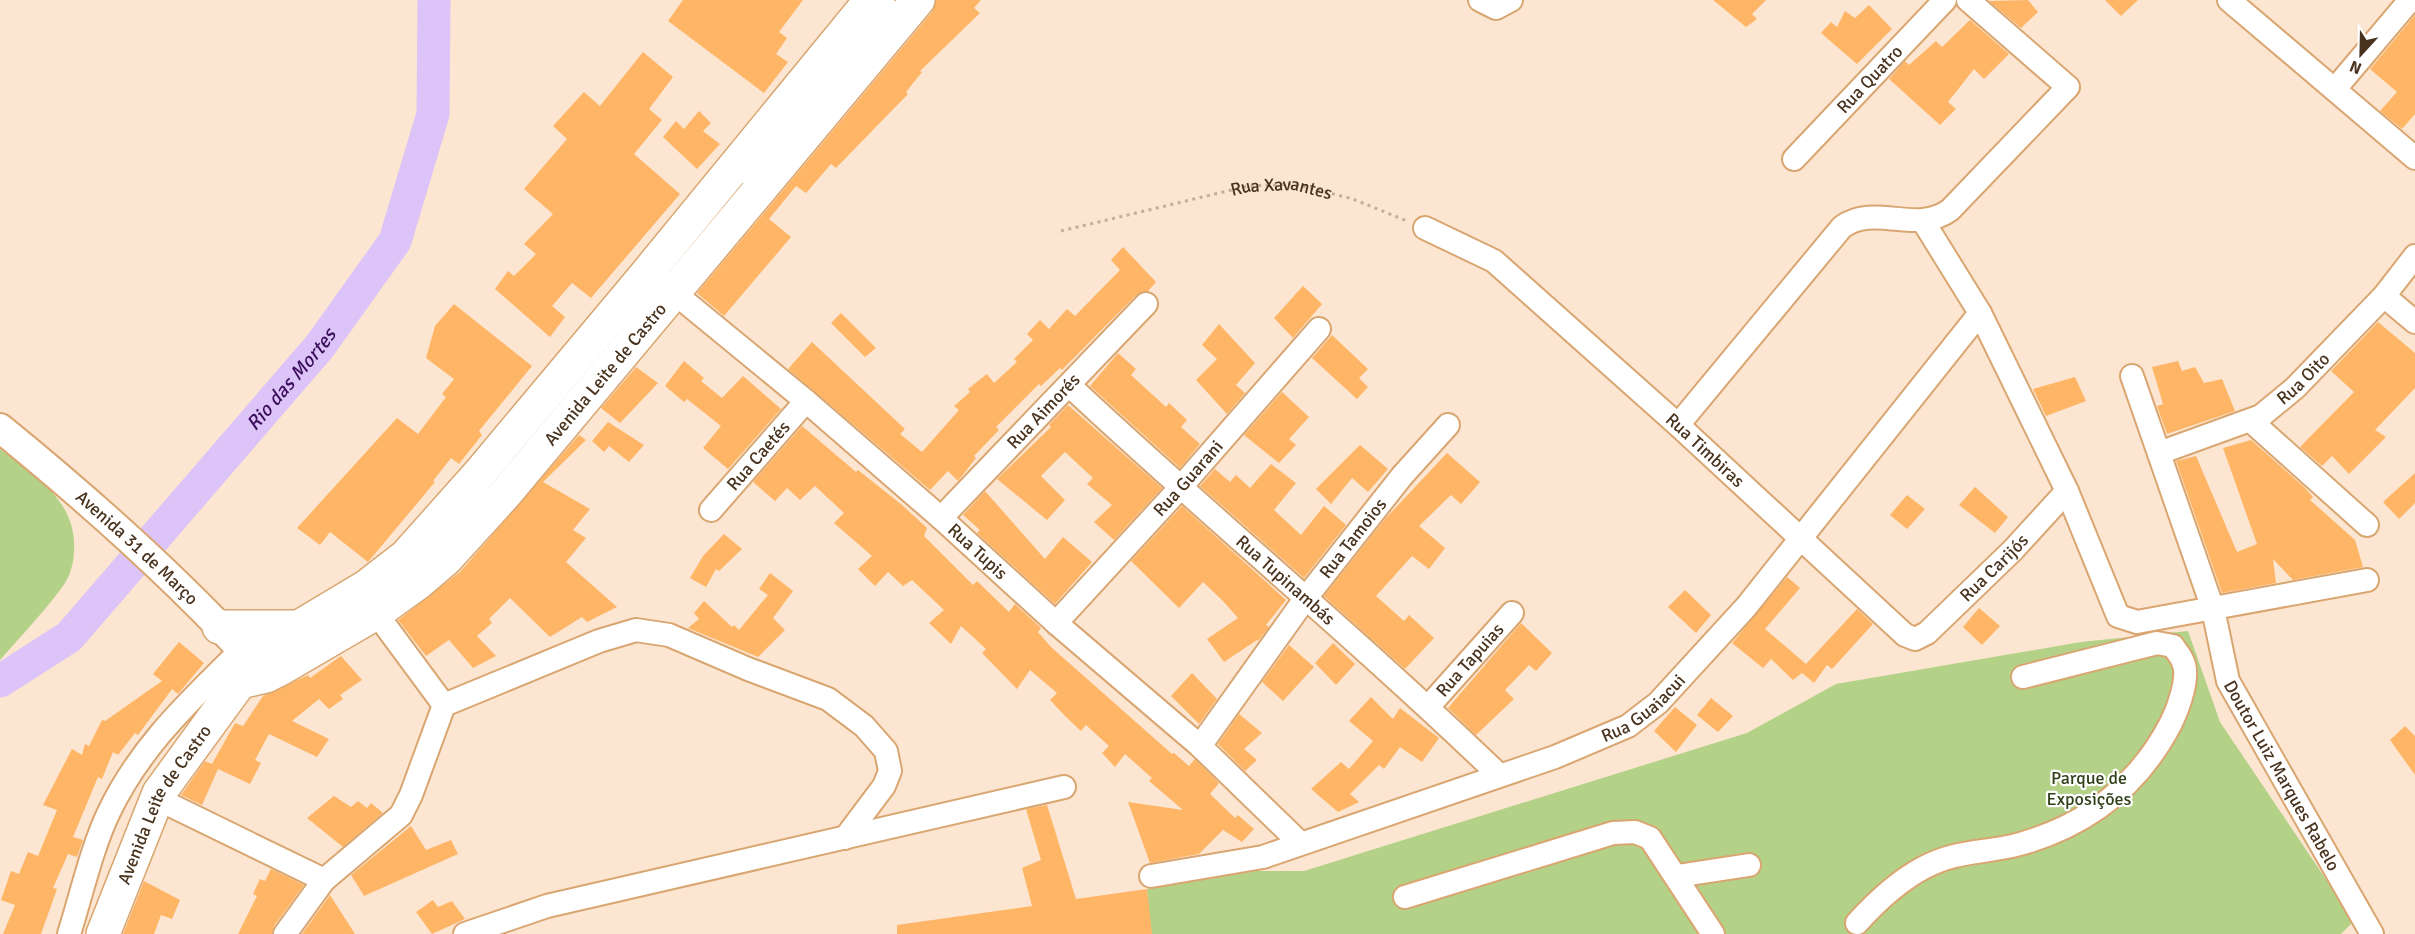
<svg xmlns="http://www.w3.org/2000/svg" width="2415" height="934" font-family="Signika,sans-serif">
<style>
.green{fill:#b3d187}
.lines{fill:none;stroke-linecap:round;stroke-linejoin:round}
.river{stroke:#dcc3f8;stroke-width:33}
.building{fill:#ffb566}
.minor-casing{stroke:#d9a671;stroke-width:26}
.major-casing{stroke:#d9a671;stroke-width:32}
.highway-casing{stroke:#d9a671;stroke-width:36}
.path{stroke:#c4ae99;stroke-width:3;stroke-dasharray:3 4.5;stroke-linecap:butt}
.minor{stroke:#fff;stroke-width:22}
.major{stroke:#fff;stroke-width:28}
.highway{stroke:#fff;stroke-width:33}
.labels{text-anchor:middle;stroke-width:4.5;stroke-linejoin:round;paint-order:stroke}
.street-label{font-size:18px;fill:#49331e;stroke:#fff}
.park-label{font-size:18px;fill:#32401a;stroke:#fff}
.water-label{font-size:20px;font-style:italic;fill:#3c0f5c;stroke:#fff}
</style>
<rect width="100%" height="100%" fill="#fce6d1"/>
<path class="green" d="M0 449C33 474 72 498 74 542 75 557 72 574 63 586 44 612 21 636 0 660Z
M2188 631 2220 722 2354 921 2341 934H1151L1147 889 1251 871H1304L1747 733 1836 684 2081 642Z"/>
<g class="lines">
<path class="river" id="s1" d="M0 681 69 637 320 346 395 241 433 114 434 0"/>
</g>
<path class="building" d="M683 0H803L779 32 787 38 776 54 788 62 764 93 668 21Z
M936 0H981L974 8 980 13 920 71 922 72 906 92 908 94 836 168 831 164 806 193 796 186 769 219 791 237 724 316 697 293 932 12Z
M1713 0H1766L1752 14 1757 19 1746 27Z
M2028 0 2038 12 2021 28 1989 1Z
M2105 0H2138L2121 16Z
M1869 5 1892 29 1857 64 1821 33 1831 22 1837 27 1845 11 1855 18Z
M2415 15V114L2402 129 2380 111 2397 92 2370 69Z
M1970 20 2009 54 1984 79 1974 69 1948 102 1956 109 1940 125 1889 79 1905 61 1909 65 1936 41 1942 47Z
M643 52 673 77 649 109 662 120 634 154 680 194 591 298 572 283 552 306 565 317 550 337 495 289 508 271 514 276 536 254 524 244 553 214 524 189 567 139 553 126 584 92 600 106Z
M699 111 711 123 703 131 720 144 697 169 663 137 676 121 684 129Z
M1123 247 1156 282 1148 291 1136 295 1062 370 1060 368 1041 386 1039 384 996 427 999 430 974 456 976 458 958 481 948 471 930 490 788 369 812 342 905 429 900 434 922 452 959 410 954 406 970 392 968 389 987 374 994 383 1017 362 1014 359 1033 340 1027 334 1040 320 1049 329 1067 309 1075 316 1120 270 1111 260Z
M1303 286 1322 304 1293 338 1274 318Z
M454 304 532 366 479 431 482 435 459 464 451 458 433 481 435 482 368 562 330 532 320 545 297 528 397 418 418 434 446 397 442 394 454 379 426 358 435 326Z
M841 313 876 348 865 357 831 323Z
M2378 322 2415 353V388L2375 430 2386 437 2349 474 2332 456 2322 466 2300 447 2354 392 2331 371Z
M1219 324 1255 363 1236 385 1245 393 1227 414 1196 380 1217 359 1202 345Z
M1332 335 1368 369 1359 378 1368 387 1357 399 1312 358Z
M1118 353 1136 369 1131 375 1166 407 1169 403 1187 420 1181 427 1200 444 1180 468 1090 386Z
M684 361 704 378 701 381 722 398 743 376 781 409 728 469 703 448 721 426 687 399 684 402 665 386Z
M2178 361 2182 371 2195 367 2204 383 2222 379 2235 411 2167 434 2157 406 2163 404 2152 367Z
M636 367 658 383 620 423 601 408Z
M2075 377 2086 401 2046 416 2033 389Z
M1282 392 1309 417 1289 439 1296 445 1279 463 1244 435Z
M1068 405 1162 488 1114 540 1094 522 1112 505 1087 484 1093 478 1065 452 1041 476 1065 500 1047 520 997 479 1051 427 1049 425Z
M608 422 644 445 629 462 609 446 604 452 592 441Z
M802 426 856 472 858 470 902 505 927 528 924 536 973 585 977 581 1009 612 1015 604 1041 628 1038 632 1051 647 1172 754 1174 753 1189 766 1195 759 1219 783 1210 794 1235 818 1238 815 1254 829 1242 842 1223 830 1199 854 1150 863 1128 802 1183 810 1149 781 1152 778 1125 754 1115 767 1102 753 1109 746 1086 725 1081 731 1066 717 1050 700 1057 693 1030 670 1017 689 982 653 986 649 961 626 951 644 929 623 944 610 912 580 903 586 888 572 875 586 858 569 872 556 834 523 844 513 815 486 800 500 787 488 775 501 753 482Z
M579 435 586 440 543 482 590 509 573 530 586 538 566 562 617 607 587 622 582 617 550 637 510 598 489 619 492 623 477 636 496 656 473 668 449 640 426 656 398 620 460 572Z
M2251 440 2303 486 2313 497 2310 500 2355 540 2363 567 2293 580 2273 559 2276 583 2222 593 2176 461 2196 456 2237 552 2257 544 2223 448Z
M1360 445 1388 469 1368 492 1352 478 1331 504 1316 489Z
M1447 453 1480 482 1461 504 1451 495 1419 526 1445 548 1429 569 1412 556 1376 596 1404 621 1409 615 1434 638 1405 669 1324 596 1385 519Z
M1271 464 1296 483 1274 510 1301 535 1324 506 1346 525 1304 578 1200 486 1215 469 1230 482 1236 475 1250 488Z
M2415 473V503L2399 519 2383 502Z
M1975 487 2008 517 1995 533 1959 505Z
M985 491 1045 559 1063 537 1092 562 1055 604 977 533 980 530 963 515Z
M1907 495 1925 509 1907 529 1890 515Z
M1182 506 1286 600 1266 625 1269 627 1258 641 1257 640 1224 662 1207 639 1238 618 1223 601 1203 582 1179 608 1131 561Z
M724 534 742 549 719 571 716 569 706 587 690 578 703 556Z
M770 573 793 591 773 618 785 630 758 657 688 628 699 619 694 613 704 601 732 627 734 625 739 630 768 595 759 589Z
M1787 577 1800 588 1765 629 1806 664 1857 609 1873 624 1832 669 1827 665 1814 683 1802 673 1793 680 1771 659 1763 668 1732 643Z
M1685 590 1711 615 1696 633 1668 607Z
M1979 608 2000 626 1982 645 1963 627Z
M1521 623 1552 653 1536 671 1529 665 1505 690 1514 699 1476 735 1448 708Z
M179 642 204 663 178 694 172 689 138 735 135 733 118 755 113 752 102 779 98 777 73 837 83 840 77 857 68 854 53 888 57 889 41 934H3L15 905 1 900 11 871 19 874 28 852 38 856 57 810 43 805 72 749 82 755 85 744 89 746 102 720 105 721 162 681 153 674Z
M1333 643 1355 664 1336 685 1315 663Z
M1289 645 1314 667 1283 701 1262 682Z
M341 656 362 680 340 695 343 699 329 709 319 699 292 721 329 739 317 757 269 734 255 760 261 763 250 784 218 769 202 805 181 795 205 761 212 764 235 723 243 726 263 696 308 675 310 678Z
M1192 673 1217 699 1199 724 1171 696Z
M1371 697 1393 719 1400 708 1439 738 1422 762 1400 747 1384 769 1379 765 1350 794 1359 802 1338 812 1311 789 1341 762 1349 769 1373 741 1349 721Z
M1711 698 1733 716 1718 732 1697 715Z
M1675 707 1697 725 1676 752 1654 731Z
M1239 714 1262 733 1244 749 1257 760 1245 771 1218 744Z
M2405 726 2415 736V775L2390 740Z
M334 796 351 807 358 801 367 808 371 803 383 813 343 847 307 818Z
M1047 805 1076 899 1147 889 1152 934H897V925L1032 906 1022 868 1041 860 1026 809Z
M411 826 426 850 451 840 458 854 364 896 351 875Z
M271 869 304 885 274 926 272 934H238L257 896 253 894 260 879 265 881Z
M144 881 180 900 172 919 161 915 154 934H123Z
M330 895 355 934H302Z
M433 900 438 907 452 901 465 919 432 934 416 912Z"/>
<g class="lines">
<g class="minor-casing">
<g id="minor">
<path d="M1480 0 1496 8 1511 0"/>
<path d="M2229 0 2415 158"/>
<path d="M2335 89 2410 0"/>
<path id="s3" d="M1794 159 1945 0"/>
<path d="M749 174 889 10"/>
<path d="M1923 221 1980 313 2067 491 2118 616 2137 622 2367 580"/>
<path id="s4" d="M1425 228 1494 261 1678 425 1905 635 1915 639 1927 633 2013 550 2067 491"/>
<path id="s5" d="M660 288 672 291 806 401 941 518 1056 623 1200 746 1299 842"/>
<path d="M2384 296 2415 322"/>
<path id="s6" d="M2132 376 2213 609 2228 681 2372 934"/>
<path id="s7" d="M1070 386C1211 518 1360 641 1499 775"/>
<path d="M2251 421 2367 525"/>
<path d="M1678 425 1842 227C1875 203 1916 235 1950 210L2068 87 1968 0"/>
<path id="s8" d="M2159 453 2261 416 2295 388 2384 296 2415 256"/>
<path id="s9" d="M711 510 806 401"/>
<path id="s10" d="M941 518 1146 304"/>
<path d="M376 613 444 705"/>
<path id="s11" d="M1056 623 1180 488 1319 329"/>
<path id="s12" d="M1428 707 1512 613"/>
<path id="s13" d="M1200 746 1305 599 1402 476 1448 425"/>
<path d="M159 793 162 801 324 880"/>
<path id="s14" d="M1151 876 1263 857 1555 757 1628 726 1658 703 1746 607 1980 313"/>
<path d="M1677 876 1749 865"/>
<path d="M1405 897 1613 833 1635 832 1650 838 1713 934"/>
<path d="M1857 923C1876 902 1897 882 1923 868 1959 849 1984 854 2020 844 2088 825 2139 785 2171 723 2178 709 2190 677 2183 662 2181 656 2176 651 2173 646L2157 643 2023 677"/>
<path d="M69 934C81 896 92 847 109 812 141 745 190 701 241 650"/>
<path d="M285 934 324 880 401 815 411 795 444 705 599 641 636 630 669 635 748 669 828 699 864 726 886 751 890 771 884 786 845 838"/>
<path d="M465 934 547 906 1064 787"/>
</g>
</g>
<g class="major-casing">
<g id="major">
<path id="s15" d="M0 428C91 502 185 586 264 674"/>
</g>
</g>
<g class="highway-casing">
<g id="highway">
<path d="M219 627H295"/>
<path id="s16" d="M240 682 266 676 280 669 376 613 419 582 446 559 506 493 918 0"/>
<path id="s17" d="M103 934 159 793 240 682 249 657 366 587 406 556 479 474 644 277 871 0"/>
</g>
</g>
<path class="path" id="s2" d="M1061 231 1248 186 1294 184 1353 199 1407 221"/>
<use href="#minor" class="minor"/>
<use href="#major" class="major"/>
<use href="#highway" class="highway"/>
</g>
<g class="labels">
<g class="street-label">
<text dy="6" stroke="none"><textPath href="#s3" startOffset="110">Rua Quatro</textPath></text>
<text dy="6" stroke="none"><textPath href="#s2" startOffset="226">Rua Xavantes</textPath></text>
<text dy="6" stroke="none"><textPath href="#s16" startOffset="486">Avenida Leite de Castro</textPath></text>
<text dy="6" stroke="none"><textPath href="#s8" startOffset="165">Rua Oito</textPath></text>
<text dy="6" stroke="none"><textPath href="#s10" startOffset="148">Rua Aimorés</textPath></text>
<text dy="6" stroke="none"><textPath href="#s4" startOffset="360">Rua Timbiras</textPath></text>
<text dy="6" stroke="none"><textPath href="#s9" startOffset="72">Rua Caetés</textPath></text>
<text dy="6" stroke="none"><textPath href="#s11" startOffset="196">Rua Guarani</textPath></text>
<text dy="6" stroke="none"><textPath href="#s13" startOffset="258">Rua Tamoios</textPath></text>
<text dy="6" stroke="none"><textPath href="#s15" startOffset="182">Avenida 31 de Março</textPath></text>
<text dy="6" stroke="none"><textPath href="#s5" startOffset="414">Rua Tupis</textPath></text>
<text dy="6" stroke="none"><textPath href="#s4" startOffset="750">Rua Carijós</textPath></text>
<text dy="6" stroke="none"><textPath href="#s7" startOffset="290">Rua Tupinambás</textPath></text>
<text dy="6" stroke="none"><textPath href="#s12" startOffset="63">Rua Tapuias</textPath></text>
<text dy="6" stroke="none"><textPath href="#s14" startOffset="524">Rua Guaiacui</textPath></text>
<text dy="6" stroke="none"><textPath href="#s6" startOffset="429">Doutor Luiz Marques Rabelo</textPath></text>
<text dy="6" stroke="none"><textPath href="#s17" startOffset="144">Avenida Leite de Castro</textPath></text>
</g>
<g class="park-label">
<text x="2089" y="784">Parque de<tspan x="2089" dy="21">Exposições</tspan></text>
</g>
<g class="water-label">
<text dy="7" stroke="none"><textPath href="#s1" startOffset="422">Rio das Mortes</textPath></text>
</g>
</g>
<g transform="translate(2361 54) rotate(202)" stroke="#ffffff" stroke-width="4.5" paint-order="stroke">
<path d="M0-4.5L10 22L0 15L-10 22Z" fill="#49331e"/>
<text y="-9" font-size="16" font-weight="bold" text-anchor="middle" fill="#49331e">N</text>
</g>
</svg>
